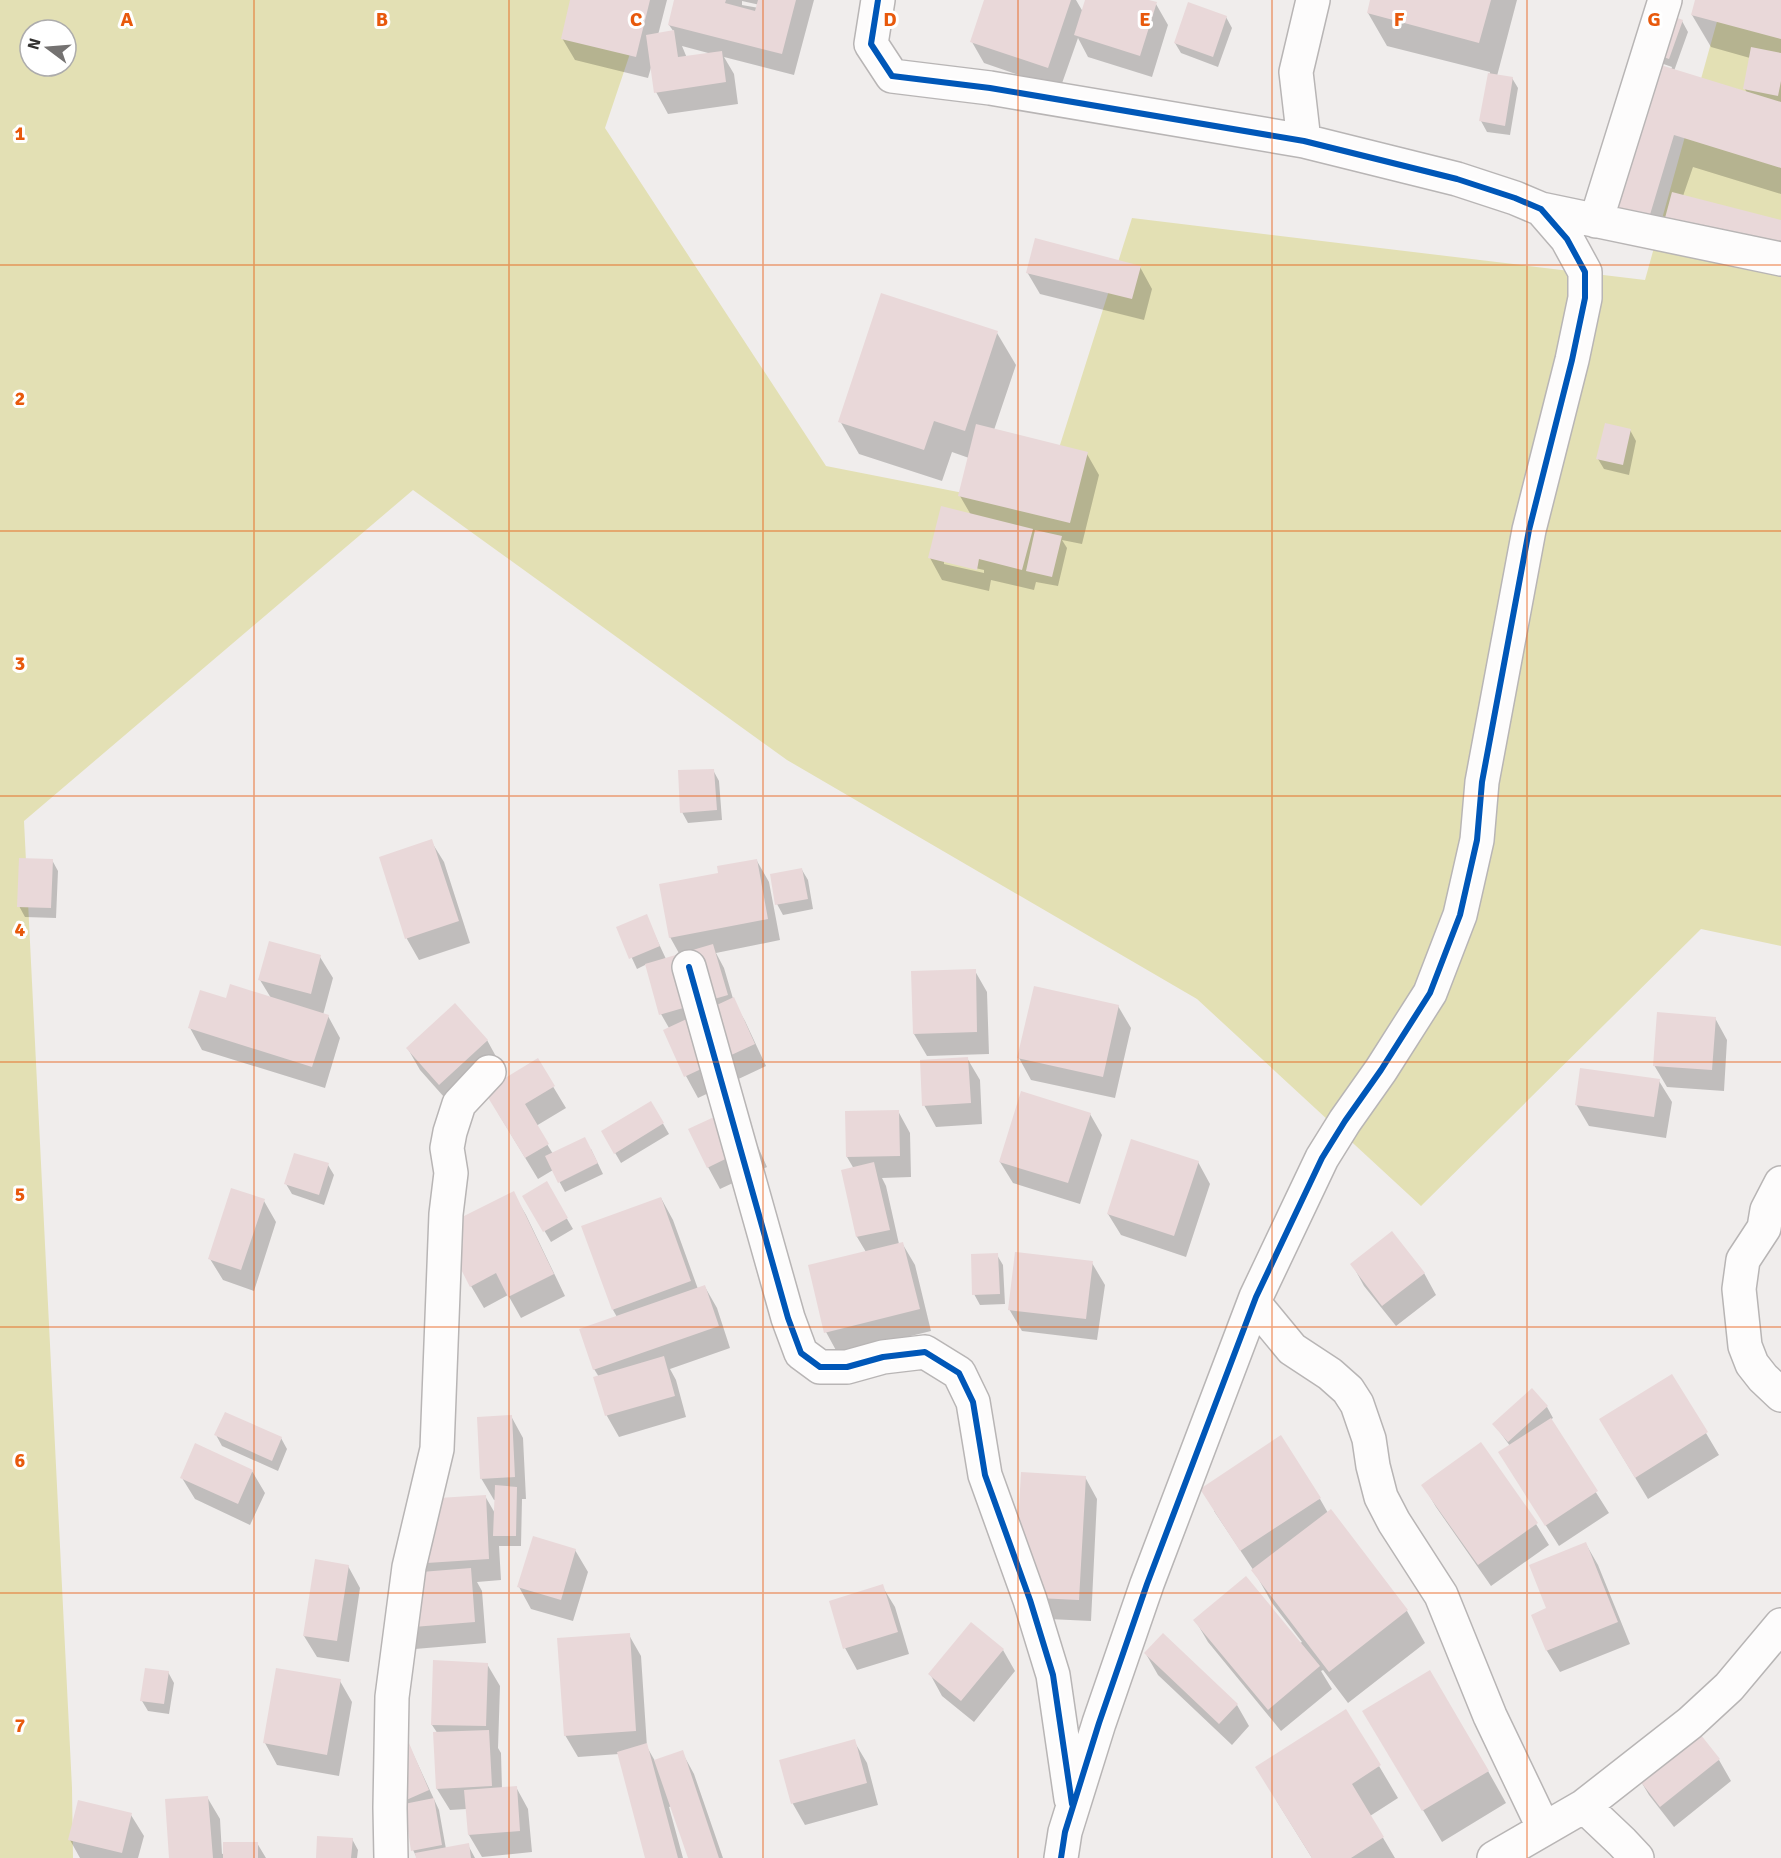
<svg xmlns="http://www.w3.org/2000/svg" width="1781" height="1858" font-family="Signika,sans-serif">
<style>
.green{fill:#e3e0b4;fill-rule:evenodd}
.shadow{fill:#0003;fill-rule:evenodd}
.building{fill:#e9d8d9}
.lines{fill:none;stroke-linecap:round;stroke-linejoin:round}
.minor-casing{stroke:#b8b5b5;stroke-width:36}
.minor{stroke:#fdfcfc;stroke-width:33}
.cycleway-casing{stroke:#fff;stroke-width:10}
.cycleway{stroke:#0057b8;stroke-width:6}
.grid{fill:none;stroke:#e8590c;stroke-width:1.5;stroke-opacity:0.55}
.grid-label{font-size:20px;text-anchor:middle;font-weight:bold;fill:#e8590c;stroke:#fff;stroke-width:6;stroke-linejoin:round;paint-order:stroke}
</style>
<rect width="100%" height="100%" fill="#f0edec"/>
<path class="green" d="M0 0H648L605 128 826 466 1040 508 1132 218 1645 280 1723 0H1781V946L1701 929 1421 1206 1197 999 787 760 413 490 24 821 72 1788 73 1858H0ZM30 30H66V66H30Z"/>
<path class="shadow" d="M571 0H667L658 35 674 32 669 25 676 0H814L794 75 724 57 734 74 738 104 668 114 656 92 652 64 648 78 575 60 562 38ZM742 1 760 5 759 8 742 5ZM682 46 712 54 687 58Z
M986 0H1076L1083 12 1087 0H1144L1156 4 1168 25 1152 77 1088 57 1078 38 1060 89 984 63 972 42Z
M1372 0H1517L1497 76 1512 78 1518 88 1510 135 1487 132 1481 121 1490 72 1387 46 1368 13Z
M1696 0H1781V194L1693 167 1683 196 1781 221V277L1615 233 1672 67 1655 61 1682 21 1688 32 1674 71 1747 93 1745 89 1750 58 1711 47 1692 15Z
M1226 17 1232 28 1218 67 1181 53 1175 43Z
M1140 267 1152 289 1144 320 1040 294 1027 272Z
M997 333 1016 365 994 430 1087 454 1099 475 1082 544 1062 540 1067 548 1058 586 1036 582 1034 590 991 580 989 591 942 580 930 558 971 515 960 496 969 458 952 452 942 481 859 454 840 421ZM944 561 984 570V573L944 564Z
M1630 430 1636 441 1629 475 1604 469 1598 459Z
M713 770 719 781 722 820 688 823 682 812Z
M431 841 444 862 470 943 419 960 407 939 381 858Z
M52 860 58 871 56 918 25 917 19 906Z
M757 861 769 882 780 940 716 953 724 968 734 1002 745 1021 766 1066 698 1098 686 1076 665 1031 669 1028 661 1014 647 964 637 969 618 928 646 916 666 959 680 955 670 937 720 875Z
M802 870 808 880 813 909 783 915 777 904Z
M320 957 333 978 323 1015 328 1016 340 1038 325 1088 202 1050 190 1028 227 1000 271 998 260 980Z
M975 971 987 992 989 1054 927 1056 914 1034Z
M1118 1006 1131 1028 1115 1098 1031 1080 1019 1058Z
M1715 1018 1727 1040 1724 1091 1667 1087 1654 1065Z
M487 1040 499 1062 452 1106 420 1070 408 1049Z
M967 1058 980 1080 982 1124 936 1127 924 1105Z
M537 1060 566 1108 536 1126 553 1154 591 1149 603 1174 565 1192 553 1170 538 1179 498 1113Z
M1659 1081 1672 1102 1666 1138 1589 1126 1576 1104Z
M651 1103 669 1134 621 1163 603 1132Z
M898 1111 910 1133 911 1177 882 1178 886 1186 899 1244 902 1243 915 1265 931 1331 838 1354 826 1332 866 1252 857 1237 843 1171 854 1169 847 1157Z
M1090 1114 1102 1135 1080 1204 1013 1183 1000 1162Z
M750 1129 767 1167 720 1189 708 1167Z
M1198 1162 1210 1184 1186 1257 1121 1235 1108 1214Z
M328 1165 334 1175 324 1205 292 1194 286 1184Z
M546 1183 573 1229 551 1242 524 1196Z
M513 1193 526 1215 565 1296 521 1318 508 1295 484 1308 471 1286Z
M661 1198 673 1220 698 1289 705 1287 717 1308 730 1348 670 1369 676 1380 686 1417 619 1437 607 1416 595 1378 599 1377 594 1369 617 1317 613 1310Z
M264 1201 276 1222 254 1291 223 1280 210 1259Z
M997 1255 1003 1265 1005 1304 980 1305 974 1294Z
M1092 1263 1105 1285 1097 1340 1022 1331 1009 1309Z
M1352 1264 1424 1273 1436 1295 1396 1326 1364 1286Z
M1672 1376 1719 1455 1648 1499 1613 1441Z
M1532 1390 1547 1407 1553 1418 1550 1420 1609 1513 1559 1546 1513 1474 1510 1446 1494 1424Z
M511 1416 523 1438 526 1499H522L521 1546H499L501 1580 477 1582 482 1591 486 1643 415 1649 413 1564 485 1496 496 1515V1500H494L481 1478Z
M216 1435 281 1438 287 1449 278 1471 222 1446Z
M252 1471 265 1493 250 1525 195 1499 182 1478Z
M1085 1477 1097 1499 1091 1621 1028 1618Z
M1423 1485 1536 1524 1549 1545 1491 1586 1436 1507Z
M1320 1499 1328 1513 1330 1511 1407 1611 1425 1643 1348 1703 1323 1670 1321 1671 1332 1689 1281 1731 1208 1642 1195 1620 1300 1643 1302 1642 1272 1603 1254 1571 1214 1511Z
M1586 1544 1598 1565 1630 1644 1560 1672 1547 1651 1533 1615 1548 1608Z
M575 1550 588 1572 573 1621 531 1609 519 1587Z
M348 1566 360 1588 349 1662 317 1657 304 1636Z
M882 1586 895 1607 909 1654 857 1670 845 1648Z
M629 1635 641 1656 647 1747 655 1761 682 1752 694 1774 723 1858H690L672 1806 669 1807 683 1858H647L619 1754 578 1757 565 1735Z
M1003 1650 1015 1671 974 1722 942 1696 930 1674Z
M1146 1654 1237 1705 1249 1726 1232 1745 1158 1675Z
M487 1664 500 1686 498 1748 501 1753 502 1789 516 1787 528 1809 532 1852 482 1857 469 1835 467 1809 450 1810 437 1789 438 1734 432 1725Z
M168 1672 174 1683 169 1714 148 1711 142 1701Z
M340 1681 352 1702 339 1776 277 1765 265 1743Z
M854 1741 867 1763 878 1805 805 1825 793 1804 781 1761Z
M1383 1743 1488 1771 1506 1803 1442 1842Z
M409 1745 439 1810 446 1849 468 1845 475 1858H417L413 1850 408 1805 406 1801Z
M1719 1760 1731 1781 1674 1827 1649 1795 1636 1773Z
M1379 1766 1398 1798 1370 1816 1395 1858H1312L1276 1800Z
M207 1797 220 1819 222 1854 257 1843 266 1858H171Z
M131 1815 144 1836 138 1858H80L70 1840Z
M352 1839 358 1850 357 1858H317Z"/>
<path class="building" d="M570 0H650L636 57 561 39Z
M674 0H726L725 3 755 11 758 0H796L782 54 668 25Z
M984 0H1071L1048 68 970 42Z
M1085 0H1149L1157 2 1140 56 1074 35Z
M1370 0H1491L1479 43 1367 13Z
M1695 0H1781V39L1691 15Z
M1188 2 1227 16 1213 57 1174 43Z
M1661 12 1683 20 1669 59 1647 51Z
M674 30 678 57 722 51 726 82 654 93 646 35Z
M1751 47 1781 53V81L1778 96 1743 89Z
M1638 58 1781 102V168L1674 135 1649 218 1594 201Z
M1488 73 1513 77 1505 126 1479 121Z
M1672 192 1781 220V259L1662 229Z
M1035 238 1141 266 1132 299 1026 273Z
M881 293 998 331 965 431 934 421 924 450 838 422Z
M1605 423 1631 429 1623 465 1596 459Z
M976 424 1088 452 1070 523 958 496Z
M941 506 1033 529 1022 570 979 559 977 570 928 558Z
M1035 530 1062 536 1052 577 1026 571Z
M714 769 717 810 680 813 678 770Z
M432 839 459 921 405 939 379 857Z
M19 858 53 859 51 908 17 907Z
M757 859 768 919 669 938 659 884 718 873 717 866Z
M802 868 808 899 775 905 770 874Z
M647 914 660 946 629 959 616 927Z
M269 941 321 955 311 994 258 980Z
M713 944 728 995 659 1015 645 964Z
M976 969 977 1032 913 1034 911 971Z
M230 984 329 1015 312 1067 188 1028 200 990 226 998Z
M1034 986 1119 1005 1103 1077 1017 1058Z
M734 997 755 1044 684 1077 663 1030Z
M455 1003 488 1040 439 1085 406 1048Z
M1657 1012 1716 1017 1712 1070 1653 1066Z
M968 1057 971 1103 922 1106 920 1060Z
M538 1058 555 1086 525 1104 549 1144 525 1158 484 1091Z
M1580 1068 1660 1079 1654 1117 1575 1105Z
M1021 1091 1091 1113 1068 1183 999 1162Z
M651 1101 664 1123 614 1154 601 1131Z
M738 1106 756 1144 707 1168 688 1129Z
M899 1110 900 1156 846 1157 845 1111Z
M585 1137 598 1163 558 1183 545 1156Z
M1131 1139 1199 1161 1174 1236 1107 1214Z
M294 1153 329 1163 319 1195 284 1184Z
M874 1162 890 1230 856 1237 841 1170Z
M547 1181 568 1218 543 1232 522 1196Z
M231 1188 265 1199 241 1270 208 1259Z
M514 1191 554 1274 508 1297 496 1273 470 1287 440 1228Z
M661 1197 691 1281 612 1310 581 1226Z
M1392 1231 1425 1273 1382 1306 1350 1264Z
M903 1242 920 1309 824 1333 808 1265Z
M1015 1252 1093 1261 1086 1319 1008 1310Z
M998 1253 1000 1294 972 1295 971 1254Z
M705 1285 719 1326 593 1370 579 1329Z
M664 1356 675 1396 605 1416 593 1377Z
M1672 1374 1708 1432 1635 1478 1599 1419Z
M1532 1388 1548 1406 1508 1442 1492 1424Z
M225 1412 282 1437 272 1461 214 1435Z
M512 1415 515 1477 480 1479 477 1417Z
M1551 1418 1598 1491 1545 1526 1498 1452Z
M1281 1435 1321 1498 1240 1551 1200 1489Z
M1481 1442 1538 1523 1478 1565 1421 1485Z
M195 1443 253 1470 238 1504 180 1478Z
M1021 1472 1086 1476 1079 1600 1014 1597Z
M495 1485 517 1487 516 1536H493Z
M486 1495 489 1559 411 1564 407 1500Z
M1331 1509 1408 1610 1329 1672 1251 1570Z
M533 1536 576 1549 561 1600 517 1587Z
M1586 1542 1618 1622 1546 1651 1531 1615 1546 1608 1529 1565Z
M315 1559 349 1565 337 1641 303 1636Z
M471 1568 475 1622 401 1628 396 1574Z
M1246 1576 1320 1666 1268 1710 1193 1620Z
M883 1584 898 1632 843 1649 829 1601Z
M971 1622 1004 1649 961 1701 928 1674Z
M630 1633 636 1731 564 1736 557 1638Z
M1163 1633 1238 1704 1219 1724 1144 1653Z
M433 1660 488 1663 486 1726 431 1725Z
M145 1668 169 1671 164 1704 140 1701Z
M276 1668 341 1679 327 1755 263 1743Z
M1430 1670 1489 1771 1422 1811 1362 1711Z
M1346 1709 1381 1765 1352 1784 1384 1837 1351 1858H1312L1255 1767Z
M1693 1725 1720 1759 1660 1807 1634 1773Z
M489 1730 492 1786 436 1789 433 1732Z
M855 1739 867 1783 791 1804 779 1760Z
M409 1743 429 1790 404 1801 384 1754Z
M647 1743 678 1858H645L617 1752Z
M683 1750 719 1858H688L654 1760Z
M517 1786 520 1831 468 1835 464 1790Z
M208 1796 213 1858H169L165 1799Z
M434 1798 442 1845 411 1851 404 1804Z
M78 1800 132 1813 122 1853 68 1840Z
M317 1836 353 1838 351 1858H316Z
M223 1842H258V1858H223Z
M469 1843 471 1858H416L415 1853Z"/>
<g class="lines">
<g class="minor-casing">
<path id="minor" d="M878 0 871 44 892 76 990 88 1304 141 1457 179 1515 198 1541 209 1567 239 1585 272V298L1572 360 1529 530 1482 782 1477 840 1460 915 1430 993 1381 1070 1345 1121 1322 1158 1256 1297 1147 1584 1099 1723 1065 1832 1061 1858
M1304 141 1296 72 1313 0
M1541 209 1781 259
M1596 221 1665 0
M689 967 788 1318 801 1353 820 1367H847L883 1357 925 1352 959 1373 973 1402 985 1475 1030 1600 1053 1675 1071 1799
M1781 1183 1767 1210 1764 1228 1743 1260 1739 1289 1745 1346 1752 1364 1763 1378 1781 1395
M1254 1303 1292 1349 1330 1374 1348 1390 1357 1404 1369 1439 1373 1466 1381 1497 1394 1522 1441 1595 1490 1716 1544 1829
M1584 1806 1690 1723 1729 1687 1781 1625
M391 1858 390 1808 392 1697 409 1567 437 1449 446 1214 451 1173 447 1148 450 1132 459 1104 489 1072
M1494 1858 1584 1806 1622 1842 1637 1858"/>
</g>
<use href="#minor" class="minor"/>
<g class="cycleway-casing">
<path id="cycleway" d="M878 0 871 44 892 76 990 88 1304 141 1457 179 1515 198 1541 209 1567 239 1585 272V298L1572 360 1529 530 1482 782 1477 840 1460 915 1430 993 1381 1070 1345 1121 1322 1158 1256 1297 1147 1584 1099 1723 1065 1832 1061 1858
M689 967 788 1318 801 1353 820 1367H847L883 1357 925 1352 959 1373 973 1402 985 1475 1030 1600 1053 1675 1072 1804"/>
</g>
<use href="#cycleway" class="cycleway"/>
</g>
<path class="grid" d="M254 0V1858M509 0V1858M763 0V1858M1018 0V1858M1272 0V1858M1527 0V1858M0 265H1781M0 531H1781M0 796H1781M0 1062H1781M0 1327H1781M0 1593H1781"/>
<g class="grid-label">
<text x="127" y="26">A</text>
<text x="382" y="26">B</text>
<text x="636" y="26">C</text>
<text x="890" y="26">D</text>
<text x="1145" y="26">E</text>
<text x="1399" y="26">F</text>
<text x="1654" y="26">G</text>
<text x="20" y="140">1</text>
<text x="20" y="405">2</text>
<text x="20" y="670">3</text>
<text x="20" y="936">4</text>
<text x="20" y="1201">5</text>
<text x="20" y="1467">6</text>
<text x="20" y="1732">7</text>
</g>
<g transform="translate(48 48) rotate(286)"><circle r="28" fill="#ffffff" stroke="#adacac" stroke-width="1.5"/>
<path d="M0-4.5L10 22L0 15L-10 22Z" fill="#747271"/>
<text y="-9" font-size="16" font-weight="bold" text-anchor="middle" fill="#31302f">N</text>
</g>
</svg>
